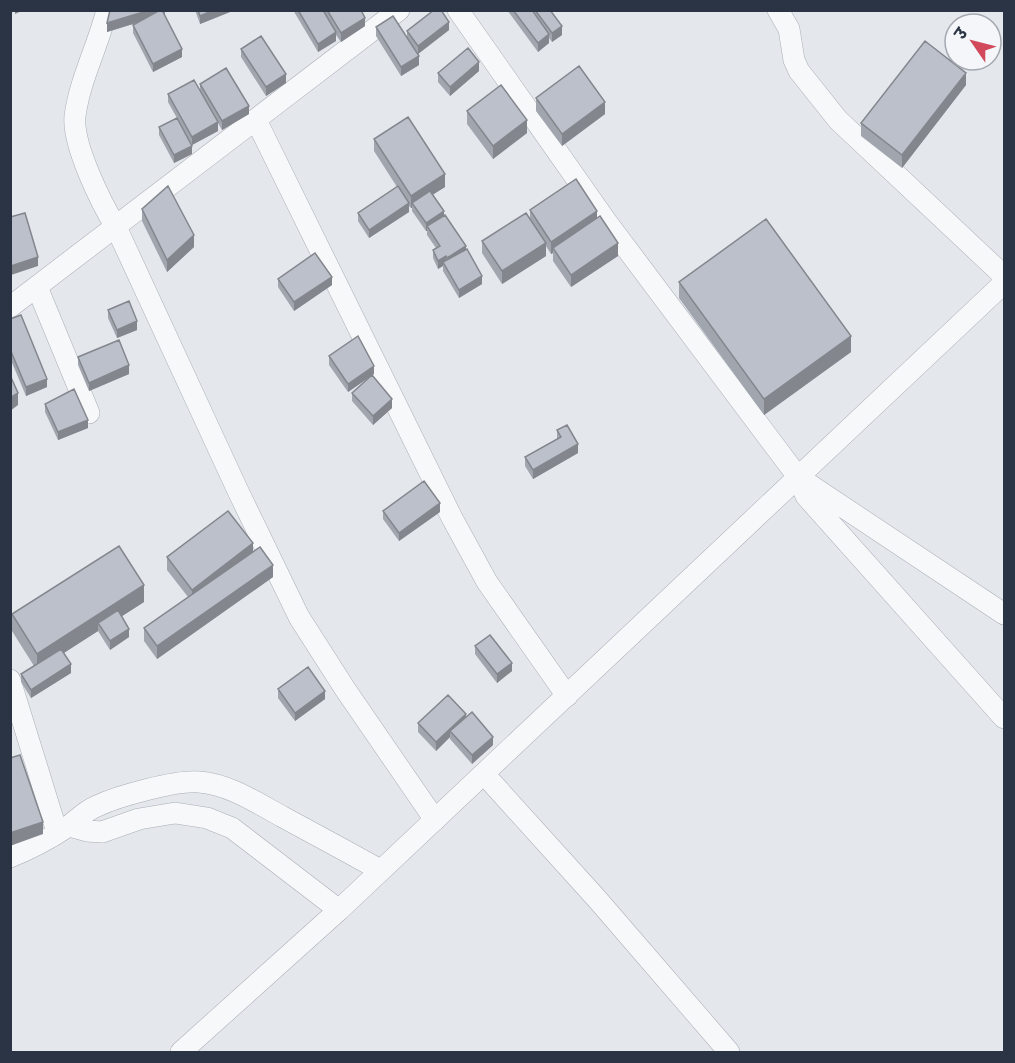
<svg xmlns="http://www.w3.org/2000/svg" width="1015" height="1063" font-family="Poppins,'Noto Sans Devanagari',sans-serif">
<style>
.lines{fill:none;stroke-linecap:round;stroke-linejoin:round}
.minor-casing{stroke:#a9aeb7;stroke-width:22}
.minor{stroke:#f7f8fa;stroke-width:21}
.wall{fill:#a1a5ae}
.shaded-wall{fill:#83868d}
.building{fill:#bbc0ca;stroke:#83868d;stroke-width:1.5}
</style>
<rect width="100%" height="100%" fill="#e4e7ec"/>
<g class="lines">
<g class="minor-casing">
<path id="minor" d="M107 10C98 46 80 79 75 116 72 144 101 203 116 227L238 491 299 617 345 689 435 820
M458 10 606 221 798 477 806 496 1004 718
M778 10 789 29 794 60 799 71 838 120 1004 276
M256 120 452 518 487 582 567 696
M37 287 89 413
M10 307 399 10
M801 479 1004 614
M10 680 57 832
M484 774 597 899 729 1052
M69 826 87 831 102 832 139 819 175 813 207 818 232 828 339 910
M10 857C30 849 49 839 67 827 77 820 85 811 97 806 118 796 176 780 199 782 229 784 257 803 283 817 316 835 348 852 380 870
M181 1052 339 910 1004 283"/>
</g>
<use href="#minor" class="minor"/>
</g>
<path class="wall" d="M110 10 165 14 164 15 182 57 153 72 133 33V25L136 23 107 32Z
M195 10H235L200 24Z
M293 10H361L365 26 341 42 336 35V41L318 52Z
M507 10H550L562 35 552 42 549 38V43L538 52Z
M376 27 407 38V31L449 30 418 54 414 48 419 65 401 76 376 36Z
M241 49 286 83 266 96 241 57Z
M479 71 450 96 438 82V73Z
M200 84 249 114 222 130 218 123V131L192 145 168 102V94L200 90Z
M966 85 902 168 861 136V123Z
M536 98 605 114 562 146 536 111Z
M467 111 527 133 493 159 467 124Z
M159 127 192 154 174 163 159 135Z
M374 139 445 187 433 194 444 216 466 249 482 284 459 298 443 271V266L438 269 433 258V250L436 248 427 235V231H426L412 211V208H411L409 206V212L369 238 358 221V213L397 187 374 151Z
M142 209 194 247 167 272 142 221Z
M530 210 597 219 618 256 571 287 553 261V253L551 254 546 246V256L502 284 482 253V241L530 218Z
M278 279 332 285 294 311 278 287Z
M679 282 851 352 764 415 679 298Z
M108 310 137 330 117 338 108 318Z
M10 319 47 387 26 396 10 358Z
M329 356 374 374 372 375 392 408 373 425 352 401V393L371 376 348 392 329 365Z
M78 357 129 374 89 391 78 365Z
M45 404 88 428 58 440 45 412Z
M557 430 578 453 533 479 525 466V457L557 439Z
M383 511 440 512 399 541 383 519Z
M253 552 273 577 157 659 144 641V628L188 597 167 570V557Z
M144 602 122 616 129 637 110 650 98 631 64 653 71 673 31 698 21 682V674L34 666 12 631V614Z
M475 646 512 671 497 683 475 654Z
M278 689 325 699 295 721 278 698Z
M466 717 493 745 472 764 450 739V737L436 751 418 732V723Z"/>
<path class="shaded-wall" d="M15 10H24L15 14Z
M150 10H165V14L107 32V23Z
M214 10H235L200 24V16Z
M365 18V26L341 42V33Z
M449 22V30L418 54V46Z
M562 26V35L552 42V33Z
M336 32V41L318 52V44Z
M549 34V43L538 52V43Z
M182 49V57L153 72V64Z
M419 56V65L401 76V67Z
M479 62V71L450 96V87Z
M966 73V85L902 168V155Z
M286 74V83L266 96V87Z
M605 102V114L562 146V134Z
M249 106V114L222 130V121Z
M527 120V133L493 159V146Z
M218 122V131L192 145V137Z
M192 146V154L174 163V155Z
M445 174V187L415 206 412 203V208H411V196Z
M409 203V212L369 238V230Z
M444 211V219L427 226V231H426V223Z
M597 211V224L553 248V253L551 254V242Z
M194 235V247L167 272V260Z
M546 243V256L502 284V271Z
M618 243V256L571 287V275Z
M466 246V254L447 266V258Z
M446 256V265L443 262V266L438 269V261Z
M38 257V266L11 275V266Z
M482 276V284L459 298V290Z
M332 277V285L294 311V302Z
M137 321V330L117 338V330Z
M851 336V352L764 415V399Z
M129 365V374L89 391V383Z
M374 366V374L348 392V384Z
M47 379V387L26 396V387Z
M18 393V405L10 411V398Z
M392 399V408L373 425V416Z
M88 420V428L58 440V432Z
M578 444V453L533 479V470Z
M440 503V512L399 541V533Z
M253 543V556L192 602V590Z
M273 565V577L157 659V646Z
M144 585V602L102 629 98 623V631L37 670V654Z
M129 629V637L110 650V641Z
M512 663V671L497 683V674Z
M71 664V673L31 698V690Z
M325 691V699L295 721V713Z
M466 714V722L450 731V737L436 751V742Z
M493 737V745L472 764V755Z
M43 822V834L10 846V833Z"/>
<path class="building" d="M110 10H150L107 23Z
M160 10H162L182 49 153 64 133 25Z
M198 10H214L200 16Z
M298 10H323L336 32 318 44Z
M327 10H361L365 18 341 33Z
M434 10H441L449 22 418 46 407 31Z
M513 10H532L549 34 538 43Z
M535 10H550L562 26 552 33Z
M393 16 419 56 401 67 376 27Z
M261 36 286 74 266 87 241 49Z
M925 41 966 73 902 155 861 123Z
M468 48 479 62 450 87 438 73Z
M579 66 605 102 562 134 536 98Z
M226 68 249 106 222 121 200 84Z
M194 80 218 122 192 137 168 94Z
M501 85 527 120 493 146 467 111Z
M408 117 445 174 411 196 374 139Z
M177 118 192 146 174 155 159 127Z
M576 179 597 211 551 242 530 210Z
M168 186 194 235 167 260 142 209Z
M398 186 409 203 369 230 358 213Z
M430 191 444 211 426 223 412 203Z
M25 213 38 257 11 266 10 263V217Z
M526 213 546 243 502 271 482 241Z
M445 215 466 246 447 258 446 256 438 261 433 250 440 246 427 226Z
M600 216 618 243 571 275 553 248Z
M766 219 851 336 764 399 679 282Z
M467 249 482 276 459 290 443 262Z
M315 253 332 277 294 302 278 279Z
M129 301 137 321 117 330 108 310Z
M21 315 47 379 26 387 10 349V319Z
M358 336 374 366 348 384 329 356Z
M119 340 129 365 89 383 78 357Z
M10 375 18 393 10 398Z
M372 375 392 399 373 416 352 393Z
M74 389 88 420 58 432 45 404Z
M567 425 578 444 533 470 525 457 561 437 557 430Z
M424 481 440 503 399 533 383 511Z
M228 511 253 543 192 590 167 557Z
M119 546 144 585 37 654 12 614Z
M260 547 273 565 157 646 144 628Z
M118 610 129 629 110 641 98 623Z
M490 635 512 663 497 674 475 646Z
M61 649 71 664 31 690 21 674Z
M308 667 325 691 295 713 278 689Z
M448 695 466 714 436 742 418 723Z
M472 712 493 737 472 755 450 731Z
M20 755 43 822 10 833V758Z"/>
<rect width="1015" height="1063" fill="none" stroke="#2b3445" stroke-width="24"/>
<g transform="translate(973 42) rotate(305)"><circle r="28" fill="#f4f6f9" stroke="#a4a8b1" stroke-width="1.5"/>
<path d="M0-4.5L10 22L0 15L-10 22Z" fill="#d1495b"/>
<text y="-9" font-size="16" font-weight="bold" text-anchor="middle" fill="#2b3445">उ</text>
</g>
</svg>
